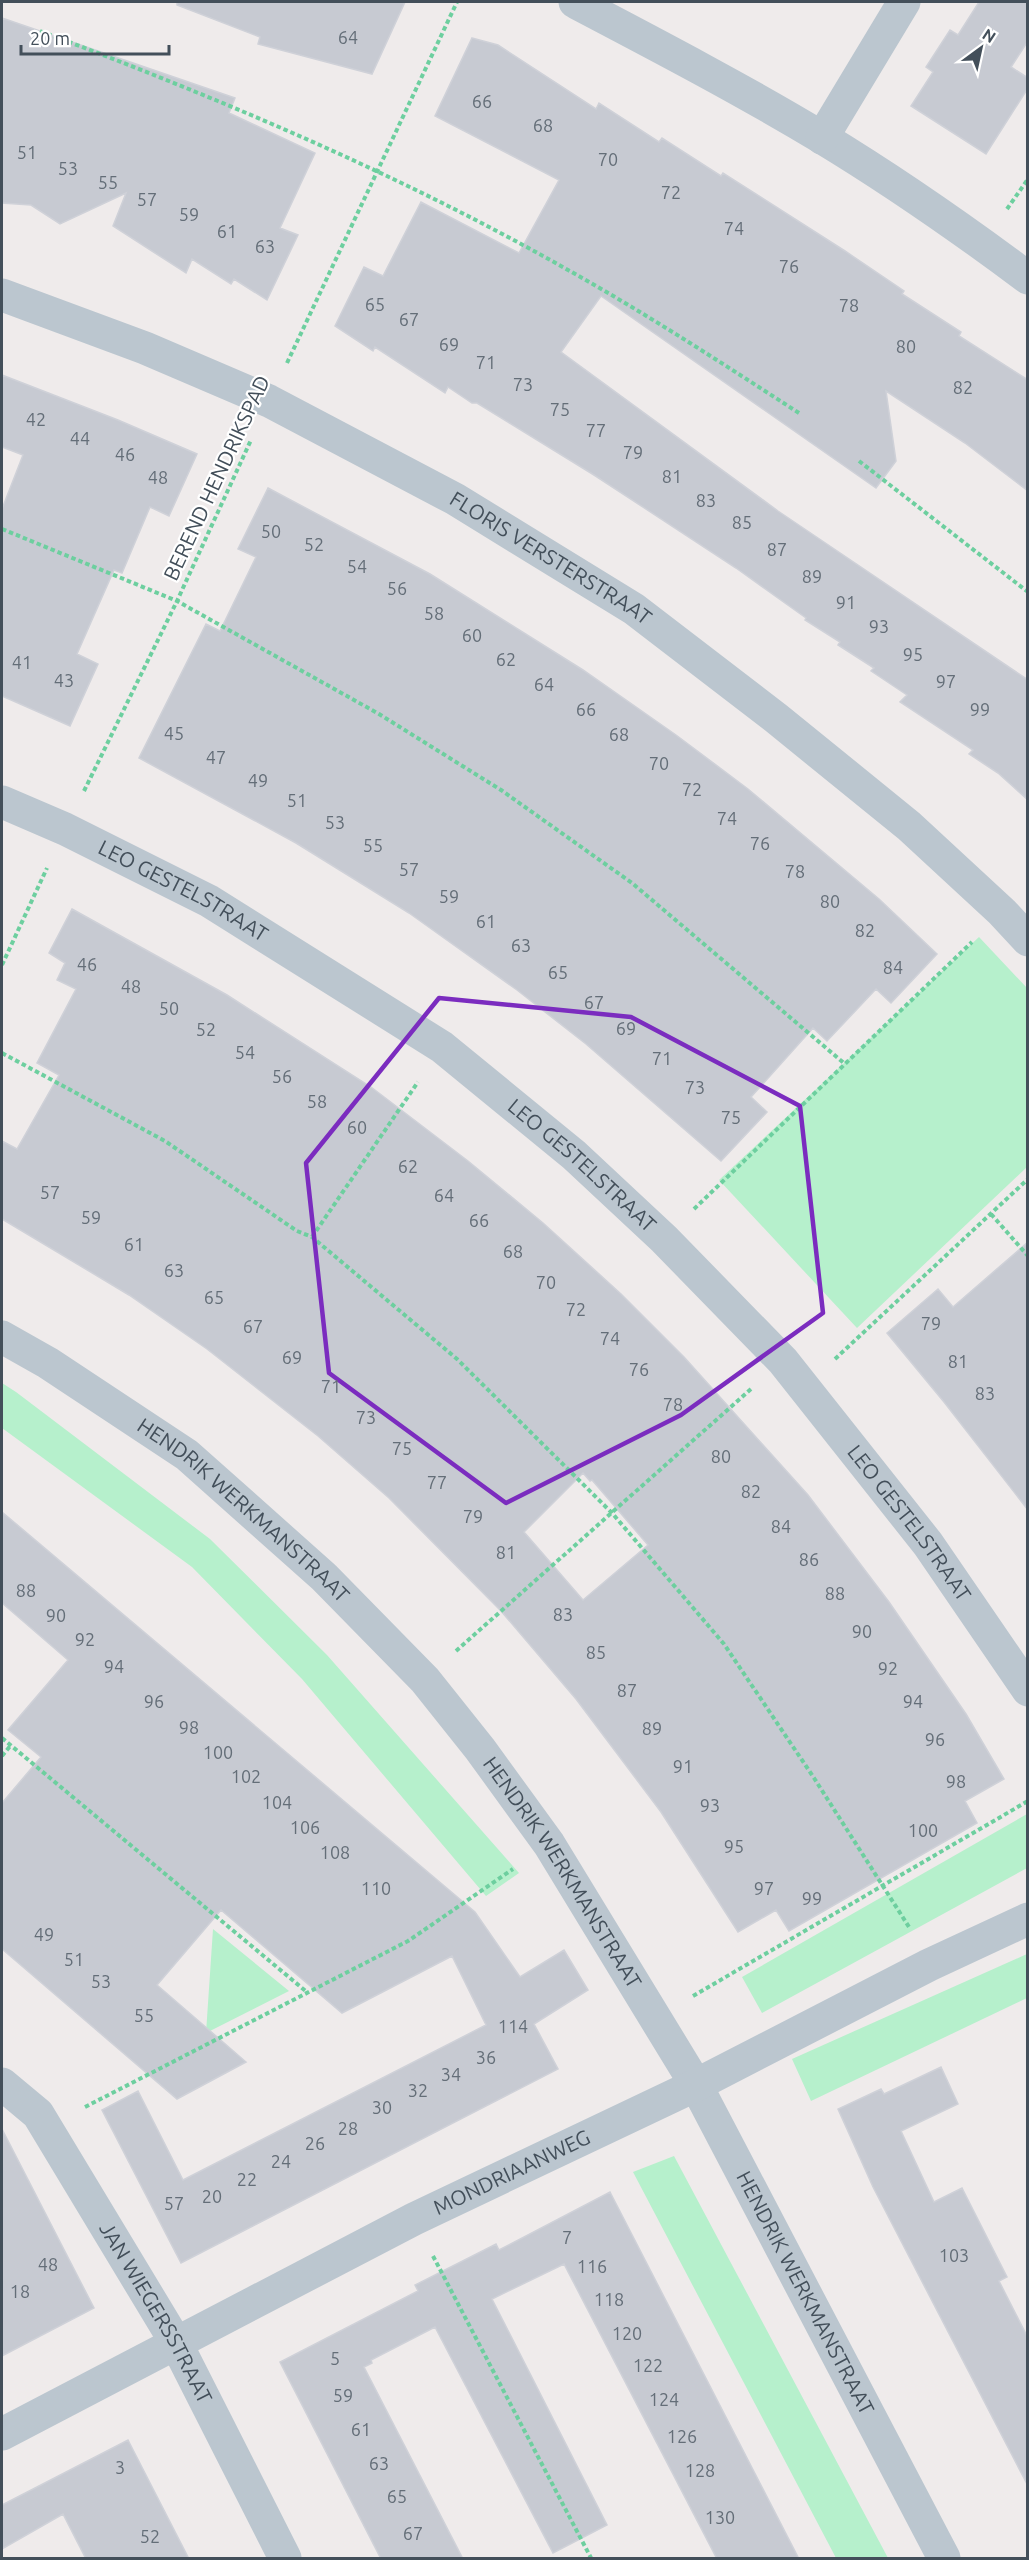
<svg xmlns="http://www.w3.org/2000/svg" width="1029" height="2560" font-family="Ubuntu,sans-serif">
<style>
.green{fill:#b6f0cc}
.building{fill:#c7cad2;stroke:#cfd1d8;stroke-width:1.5;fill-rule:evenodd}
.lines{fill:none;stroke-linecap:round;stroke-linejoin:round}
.path{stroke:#6dcf9f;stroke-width:4;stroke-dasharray:4.5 3;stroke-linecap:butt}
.minor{stroke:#bbc6cf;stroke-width:33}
.marked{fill:none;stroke:#7b2cbf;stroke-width:4.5;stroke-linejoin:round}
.labels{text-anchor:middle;stroke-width:4.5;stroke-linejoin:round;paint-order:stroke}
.number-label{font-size:18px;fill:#646e78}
.street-label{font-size:21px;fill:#434f5a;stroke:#fff}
</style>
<rect width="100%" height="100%" fill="#efebeb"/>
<path class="green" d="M979 937 1027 988V1167L857 1328 719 1180Z
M2 1383 16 1392 210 1539 327 1655 519 1873 486 1896 302 1679 192 1567 2 1428Z
M1027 1814V1868L762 2013 742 1977Z
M213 1929 289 1991 206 2033Z
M1027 1954V1998L811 2101 792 2059Z
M674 2156 888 2558H836L633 2172Z"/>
<path class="building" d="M177 2H405L372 74 258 44 260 37 177 5Z
M979 2H1028V41L1011 67 1028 78V88L986 154 911 106 933 72 926 67 950 30 958 35Z
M2 18 235 98 229 113 315 153 280 228 298 235 267 300 234 279 231 284 192 259 186 273 113 226 126 193 60 224 31 205 2 203Z
M472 38 498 45 596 109 599 103 659 142 662 138 721 176 723 173 845 251 904 291 902 294 961 332 959 336 1028 380V491L965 443 886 391 896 461 876 488 601 296 561 352 778 511 1028 680V800L998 773 969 754 973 750 900 702 907 695 871 671 874 668 838 645 840 642 805 620 806 618 736 568 594 475 477 403H472L448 387 445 393 375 347 373 351 335 326 364 267 383 276 421 202 519 253 559 180 435 116Z
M2 375 118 420 197 454 169 516 150 507 122 573 114 570 77 654 98 664 70 726 2 696V509L23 455 2 447Z
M268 488 430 574 583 670 676 735 748 789 879 899 937 954 891 1003 876 989 827 1041 813 1028 751 1097 767 1112 721 1161 586 1044 517 990 409 913 296 843 139 758 206 624 220 631 256 557 238 549Z
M72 909 227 995 371 1087 468 1161 543 1223 621 1294 684 1357 808 1495 889 1602 966 1714 1004 1779 965 1801 977 1823 789 1931 776 1910 738 1932 661 1812 576 1699 501 1611 389 1498 318 1436 207 1349 129 1295 2 1219V1141L17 1149 59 1075 37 1063 76 989 57 980 65 963 49 953ZM583 1473 590 1481 592 1480 648 1545 583 1600 524 1532Z
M1028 1242V1510L944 1402 887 1333 938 1289 953 1307Z
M2 1512 475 1912 520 1977 564 1950 588 1990 534 2024 558 2069 181 2263 102 2110 138 2091 183 2180 486 2025 452 1956 342 2013 221 1910 157 1985 246 2062 177 2099 2 1949V1803L41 1757 8 1730 68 1660 2 1603Z
M941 2067 958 2104 901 2131 934 2202 962 2188 1007 2277 999 2281 1028 2338V2486L873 2187 838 2109 881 2089 884 2094Z
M2 2129 94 2308 2 2356Z
M610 2192 799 2559H717L564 2264 492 2299 607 2525 553 2553 435 2327 371 2360 372 2363 364 2367 463 2559H381L280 2362 418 2291 415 2285 496 2244 499 2250Z
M128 2440 189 2559H86L63 2514 2 2549V2505Z"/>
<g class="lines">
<path class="path" d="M40 31C221 99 399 174 568 270 647 314 723 364 799 413
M1007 209 1028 179
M287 363 457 2
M859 461 1028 592
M2 529 177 601 379 714 501 790 632 883 845 1064
M84 791 177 601 251 440
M2 965 47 868
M2 1053 165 1141 297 1231 312 1237 457 1359 612 1513 724 1644 814 1778 909 1927
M694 1209 972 942
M991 1214 1028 1256
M312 1237 418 1082
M835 1359 1028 1179
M456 1651 751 1389
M2 1738 308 1993
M2 1756 11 1745
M693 1996 1028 1801
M85 2107 408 1941 513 1869
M433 2256 591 2558"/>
<g class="minor">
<path d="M575 2C657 45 741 89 821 137 892 180 961 228 1028 278"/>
<path d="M822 138 904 2"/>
<path id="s1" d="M2 295 145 348 269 401 455 499 634 609 776 718 909 826 1002 912 1028 940"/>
<path id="s2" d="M2 802 65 829 209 901 442 1047 574 1155 664 1239 783 1361 928 1544 1028 1690"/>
<path id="s3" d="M2 1337 48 1363 187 1455 324 1577 425 1680 480 1749 549 1844 696 2085 944 2558"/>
<path id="s4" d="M2 2084 38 2114 175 2341 285 2558"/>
<path id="s5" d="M2 2434 414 2219 696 2085 929 1965 1028 1919"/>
</g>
</g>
<path class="marked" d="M439 998 631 1017 800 1106 823 1313 681 1415 506 1503 329 1373 306 1163Z"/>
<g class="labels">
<g class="number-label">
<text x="348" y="44">64</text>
<text x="482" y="108">66</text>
<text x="543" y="132">68</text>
<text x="27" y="159">51</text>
<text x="608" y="166">70</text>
<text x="68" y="175">53</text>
<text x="108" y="189">55</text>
<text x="671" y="199">72</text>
<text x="147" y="206">57</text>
<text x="189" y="221">59</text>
<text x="734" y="235">74</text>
<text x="227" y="238">61</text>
<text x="265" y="253">63</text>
<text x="789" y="273">76</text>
<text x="375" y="311">65</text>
<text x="849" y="312">78</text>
<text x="409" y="326">67</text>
<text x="449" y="351">69</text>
<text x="906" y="353">80</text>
<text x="486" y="369">71</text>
<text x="523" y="391">73</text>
<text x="963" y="394">82</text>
<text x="560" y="416">75</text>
<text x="36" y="426">42</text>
<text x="596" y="437">77</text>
<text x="80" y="445">44</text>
<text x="633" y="459">79</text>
<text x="125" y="461">46</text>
<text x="672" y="483">81</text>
<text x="158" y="484">48</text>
<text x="706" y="507">83</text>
<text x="742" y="529">85</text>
<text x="271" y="538">50</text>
<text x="314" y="551">52</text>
<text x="777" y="556">87</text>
<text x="357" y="573">54</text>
<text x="812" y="583">89</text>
<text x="397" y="595">56</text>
<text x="846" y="609">91</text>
<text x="434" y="620">58</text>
<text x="879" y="633">93</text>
<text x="472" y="642">60</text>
<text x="913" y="661">95</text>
<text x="506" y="666">62</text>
<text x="22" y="669">41</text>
<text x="64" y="687">43</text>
<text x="946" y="688">97</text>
<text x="544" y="691">64</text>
<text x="586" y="716">66</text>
<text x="980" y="716">99</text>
<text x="174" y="740">45</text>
<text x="619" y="741">68</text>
<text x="216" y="764">47</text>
<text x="659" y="770">70</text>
<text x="258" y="787">49</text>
<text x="692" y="796">72</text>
<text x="297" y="807">51</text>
<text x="727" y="825">74</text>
<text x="335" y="829">53</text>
<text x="760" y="850">76</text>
<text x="373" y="852">55</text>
<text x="409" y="876">57</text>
<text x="795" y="878">78</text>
<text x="449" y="903">59</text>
<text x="830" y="908">80</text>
<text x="486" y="928">61</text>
<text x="865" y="937">82</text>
<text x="521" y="952">63</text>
<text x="87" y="971">46</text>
<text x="893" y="974">84</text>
<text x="558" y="979">65</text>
<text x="131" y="993">48</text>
<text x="594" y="1009">67</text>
<text x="169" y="1015">50</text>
<text x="626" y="1035">69</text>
<text x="206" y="1036">52</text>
<text x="245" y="1059">54</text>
<text x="662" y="1065">71</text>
<text x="282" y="1083">56</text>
<text x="695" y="1094">73</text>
<text x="317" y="1108">58</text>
<text x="731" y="1124">75</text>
<text x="357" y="1134">60</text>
<text x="408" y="1173">62</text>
<text x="50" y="1199">57</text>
<text x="444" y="1202">64</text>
<text x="91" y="1224">59</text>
<text x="479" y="1227">66</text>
<text x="134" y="1251">61</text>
<text x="513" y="1258">68</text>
<text x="174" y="1277">63</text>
<text x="546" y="1289">70</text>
<text x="214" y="1304">65</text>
<text x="576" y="1316">72</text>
<text x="931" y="1330">79</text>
<text x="253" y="1333">67</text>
<text x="610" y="1345">74</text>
<text x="292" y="1364">69</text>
<text x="958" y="1368">81</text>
<text x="639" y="1376">76</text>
<text x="331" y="1393">71</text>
<text x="985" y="1400">83</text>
<text x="673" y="1411">78</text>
<text x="366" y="1424">73</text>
<text x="402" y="1455">75</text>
<text x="721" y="1463">80</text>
<text x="437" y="1489">77</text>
<text x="751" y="1498">82</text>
<text x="473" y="1523">79</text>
<text x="781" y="1533">84</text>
<text x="506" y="1559">81</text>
<text x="809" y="1566">86</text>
<text x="26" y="1597">88</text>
<text x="835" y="1600">88</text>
<text x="563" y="1621">83</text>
<text x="56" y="1622">90</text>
<text x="862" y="1638">90</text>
<text x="85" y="1646">92</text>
<text x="596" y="1659">85</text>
<text x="114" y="1673">94</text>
<text x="888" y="1675">92</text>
<text x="627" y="1697">87</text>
<text x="154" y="1708">96</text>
<text x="913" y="1708">94</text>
<text x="189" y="1734">98</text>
<text x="652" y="1735">89</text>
<text x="935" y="1746">96</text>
<text x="218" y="1759">100</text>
<text x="683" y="1773">91</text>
<text x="246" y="1783">102</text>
<text x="956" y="1788">98</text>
<text x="277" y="1809">104</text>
<text x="710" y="1812">93</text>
<text x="305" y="1834">106</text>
<text x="923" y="1837">100</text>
<text x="734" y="1853">95</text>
<text x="335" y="1859">108</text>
<text x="376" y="1895">110</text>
<text x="764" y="1895">97</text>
<text x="812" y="1905">99</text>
<text x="44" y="1941">49</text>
<text x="74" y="1966">51</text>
<text x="101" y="1988">53</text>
<text x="144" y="2022">55</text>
<text x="513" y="2033">114</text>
<text x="486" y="2064">36</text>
<text x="451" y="2081">34</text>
<text x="418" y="2097">32</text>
<text x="382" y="2114">30</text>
<text x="348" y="2135">28</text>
<text x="315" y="2150">26</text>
<text x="281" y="2168">24</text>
<text x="247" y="2186">22</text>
<text x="212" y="2203">20</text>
<text x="174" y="2210">57</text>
<text x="567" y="2244">7</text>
<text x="954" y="2262">103</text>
<text x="48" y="2271">48</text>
<text x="592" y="2273">116</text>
<text x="20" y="2298">18</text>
<text x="609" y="2306">118</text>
<text x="627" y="2340">120</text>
<text x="335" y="2365">5</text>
<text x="648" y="2372">122</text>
<text x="343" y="2402">59</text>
<text x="664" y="2406">124</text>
<text x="361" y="2436">61</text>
<text x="682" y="2443">126</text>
<text x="379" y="2470">63</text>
<text x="120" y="2474">3</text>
<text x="700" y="2477">128</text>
<text x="397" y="2503">65</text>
<text x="720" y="2524">130</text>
<text x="413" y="2540">67</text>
<text x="150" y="2543">52</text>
</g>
<g class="street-label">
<text transform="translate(217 478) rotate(-65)" y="7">BEREND HENDRIKSPAD</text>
<text dy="7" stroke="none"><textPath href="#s1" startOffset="610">FLORIS VERSTERSTRAAT</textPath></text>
<text dy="7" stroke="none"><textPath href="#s2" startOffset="202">LEO GESTELSTRAAT</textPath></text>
<text dy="7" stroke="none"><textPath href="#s2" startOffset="688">LEO GESTELSTRAAT</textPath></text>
<text dy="7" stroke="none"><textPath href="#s3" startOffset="298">HENDRIK WERKMANSTRAAT</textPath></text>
<text dy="7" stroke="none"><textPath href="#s2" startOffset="1174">LEO GESTELSTRAAT</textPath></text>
<text dy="7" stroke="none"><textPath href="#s3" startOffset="784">HENDRIK WERKMANSTRAAT</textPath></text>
<text dy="7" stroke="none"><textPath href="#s5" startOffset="573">MONDRIAANWEG</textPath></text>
<text dy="7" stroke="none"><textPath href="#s3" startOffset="1270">HENDRIK WERKMANSTRAAT</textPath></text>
<text dy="7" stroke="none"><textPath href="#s4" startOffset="278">JAN WIEGERSSTRAAT</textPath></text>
</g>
</g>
<rect width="1029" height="2560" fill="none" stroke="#434f5a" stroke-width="6"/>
<g transform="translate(981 48) rotate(33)" stroke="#ffffff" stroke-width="4.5" paint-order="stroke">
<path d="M0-4.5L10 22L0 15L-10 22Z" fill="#434f5a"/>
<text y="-9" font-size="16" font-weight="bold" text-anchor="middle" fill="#434f5a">N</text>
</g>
<path d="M21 45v9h148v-9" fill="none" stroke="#434f5a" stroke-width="3"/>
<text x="30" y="45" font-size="18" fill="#434f5a" stroke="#ffffff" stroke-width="4.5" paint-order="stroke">20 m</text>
</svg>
